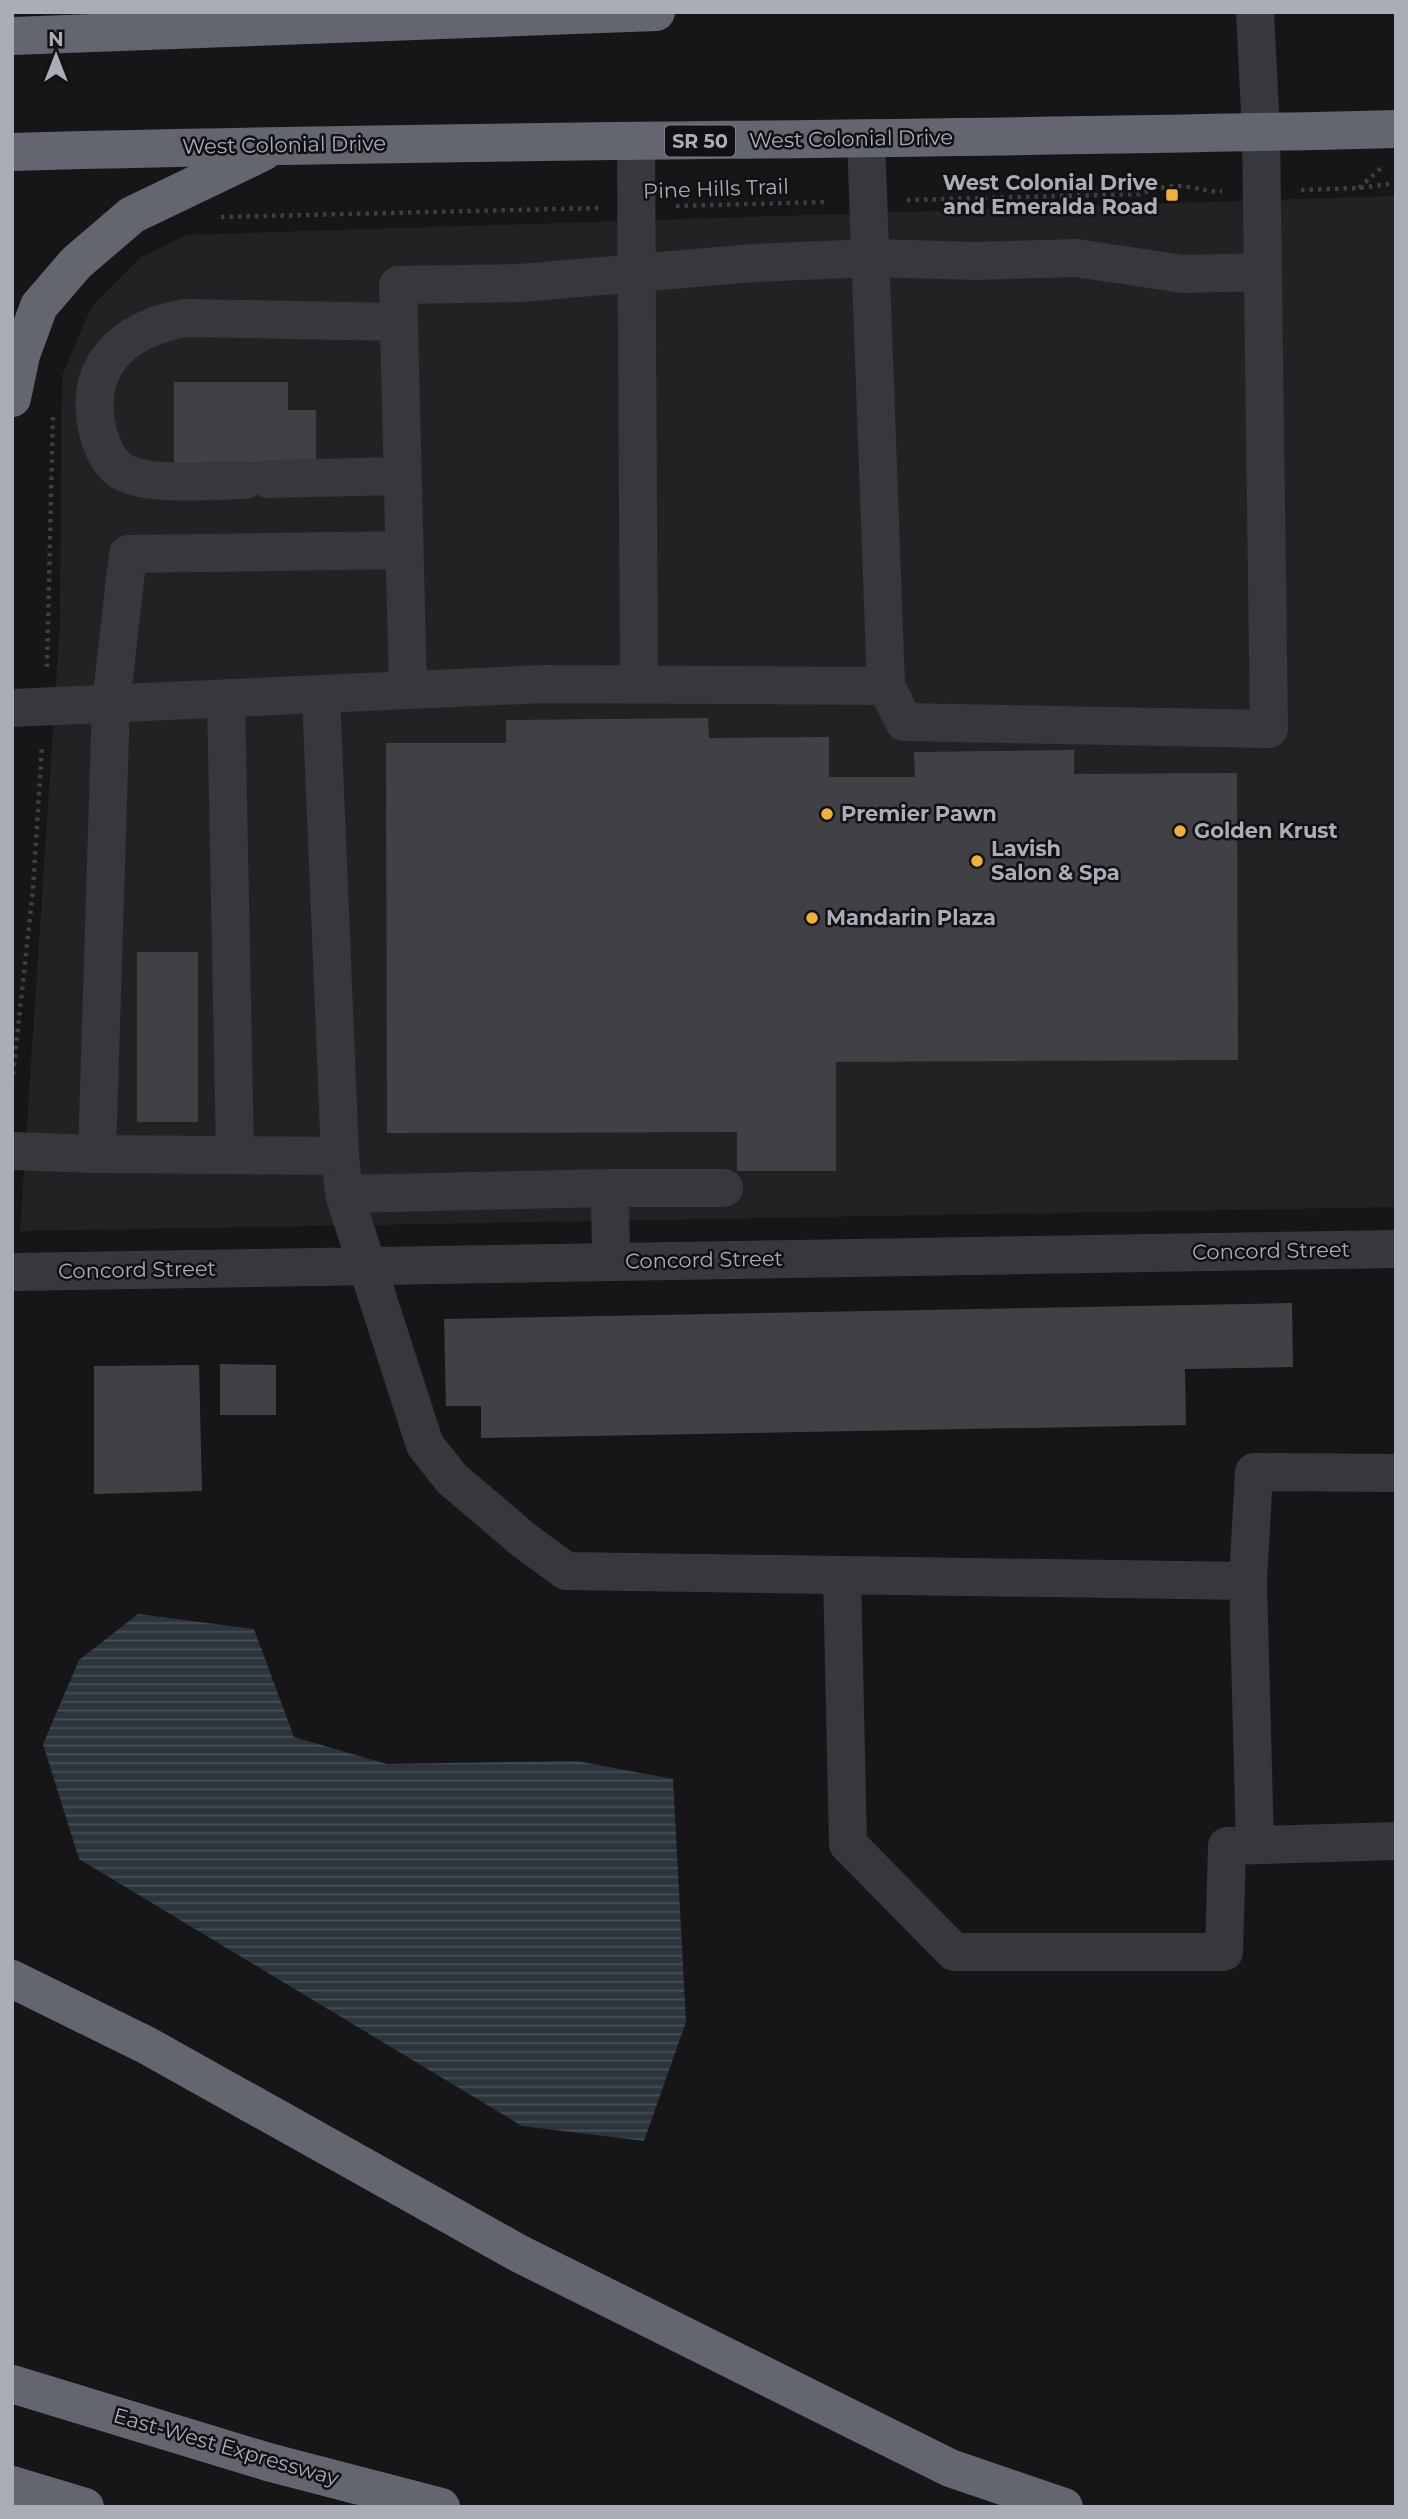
<svg xmlns="http://www.w3.org/2000/svg" width="1408" height="2519" font-family="Montserrat,sans-serif">
<style>
.built{fill:#222225}
.water{fill:url(#water-rules)}
.building{fill:#404145}
.lines{fill:none;stroke-linecap:round;stroke-linejoin:round}
.path{stroke:#3d3f44;stroke-width:4.5;stroke-dasharray:3.5 5;stroke-linecap:butt}
.minor{stroke:#37383d;stroke-width:38}
.highway{stroke:#63666e;stroke-width:38}
.poi-dot{fill:#f2b134;stroke:#111113;stroke-width:2.5}
.labels{text-anchor:middle;stroke-width:5;stroke-linejoin:round;paint-order:stroke}
.shield{fill:#111113;stroke:#7b7e86;stroke-width:2}
.shield-label{font-size:19px;font-weight:bold;fill:#a8adb8}
.street-label{font-size:21px;fill:#a8adb8;stroke:#111113}
.poi-label{font-size:21px;font-weight:bold;fill:#a8adb8;stroke:#111113;text-anchor:start}
</style>
<defs>
<pattern id="water-rules" width="6" height="5" patternUnits="userSpaceOnUse" patternTransform="scale(1.75)"><rect width="6" height="5" fill="#2c353c"/><path d="M0 2.5h6" fill="none" stroke="#485056"/></pattern>
</defs>
<rect width="100%" height="100%" fill="#161618"/>
<path class="built" d="M1396 196V1207L20 1231 60 622 62 376 92 306 140 258 187 235Z"/>
<path class="water" d="M138 1614 254 1629 294 1737 387 1764 577 1761 673 1779 686 2022 644 2141 522 2126 79 1859 43 1744 79 1660Z"/>
<path class="building" d="M174 382H288V410H316V463H174Z
M708 718 709 738 829 737V777H915L914 752 1074 750V774L1237 773 1238 1060 836 1062V1171H737V1132L387 1133 386 743H506V720Z
M137 952H198V1122H137Z
M1292 1303 1293 1367 1185 1369 1186 1425 481 1438V1406H446L444 1319Z
M220 1364 276 1365V1415H220Z
M199 1365 202 1491 94 1494V1366Z"/>
<g class="lines">
<path class="path" d="M1359 188 1381 168
M1301 190 1359 188 1396 183
M907 200 1139 194C1155 189 1172 184 1189 187 1201 189 1210 192 1222 191
M676 206 828 202
M221 217 598 208
M47 667 53 414
M12 1083 33 889 42 746"/>
<path class="minor" d="M866 140 886 686
M636 141 639 685
M268 479 402 476
M245 480C213 480 150 487 123 472 109 464 102 447 98 432 82 366 123 329 185 318L399 322
M408 690 398 285 521 283 753 263 871 258 977 261 1076 258 1183 274 1262 272
M321 694 340 1156 344 1194 425 1445 452 1479 525 1541 566 1571 1248 1581 1254 1472 1396 1473
M226 698 235 1154
M12 708 544 684 886 686 904 722 1269 729 1261 132 1255 12
M12 1151 97 1154
M340 1156 97 1154 111 703 128 554 404 550
M610 1188 611 1262
M344 1194 610 1188H724
M12 1272 1396 1249
M842 1575 848 1844 954 1952H1224L1227 1846 1396 1841
M1248 1581 1255 1845"/>
<path class="highway" d="M12 36 656 12
M12 152C473 139 935 141 1396 129
M12 398 21 355 39 306 76 263 132 215 263 152
M12 1979 146 2045 520 2254 950 2468 1064 2507
M12 2384 268 2462 441 2507
M12 2485 85 2507"/>
</g>
<g class="poi-dot">
<rect x="1165" y="188" width="14" height="14" rx="3.5"/>
<circle cx="827" cy="814" r="7"/>
<circle cx="1180" cy="831" r="7"/>
<circle cx="977" cy="861" r="7"/>
<circle cx="812" cy="918" r="7"/>
</g>
<g class="labels">
<rect class="shield" x="665" y="125.5" width="70" height="31" rx="5"/>
<g class="shield-label">
<text x="700" y="148">SR 50</text>
</g>
<g class="street-label">
<text transform="translate(851 139) rotate(-1)" y="7">West Colonial Drive</text>
<text transform="translate(284 145) rotate(-1)" y="7">West Colonial Drive</text>
<text transform="translate(716 189) rotate(-2)" y="7">Pine Hills Trail</text>
<text transform="translate(1271 1251) rotate(-1)" y="7">Concord Street</text>
<text transform="translate(704 1260) rotate(-1)" y="7">Concord Street</text>
<text transform="translate(137 1270) rotate(-1)" y="7">Concord Street</text>
<text transform="translate(226 2447) rotate(16)" y="7">East-West Expressway</text>
</g>
<g class="poi-label">
<text x="1158" y="190" text-anchor="end">West Colonial Drive<tspan x="1158" dy="24">and Emeralda Road</tspan></text>
<text x="841" y="821">Premier Pawn</text>
<text x="1194" y="838">Golden Krust</text>
<text x="991" y="856">Lavish<tspan x="991" dy="24">Salon &amp; Spa</tspan></text>
<text x="826" y="925">Mandarin Plaza</text>
</g>
</g>
<rect width="1408" height="2519" fill="none" stroke="#a8adb8" stroke-width="28"/>
<g transform="translate(56 56)" stroke="#111113" stroke-width="5" paint-order="stroke">
<path d="M0-5L12 26L0 18L-12 26Z" fill="#a8adb8"/>
<text y="-10" font-size="19" font-weight="bold" text-anchor="middle" fill="#a8adb8">N</text>
</g>
</svg>
